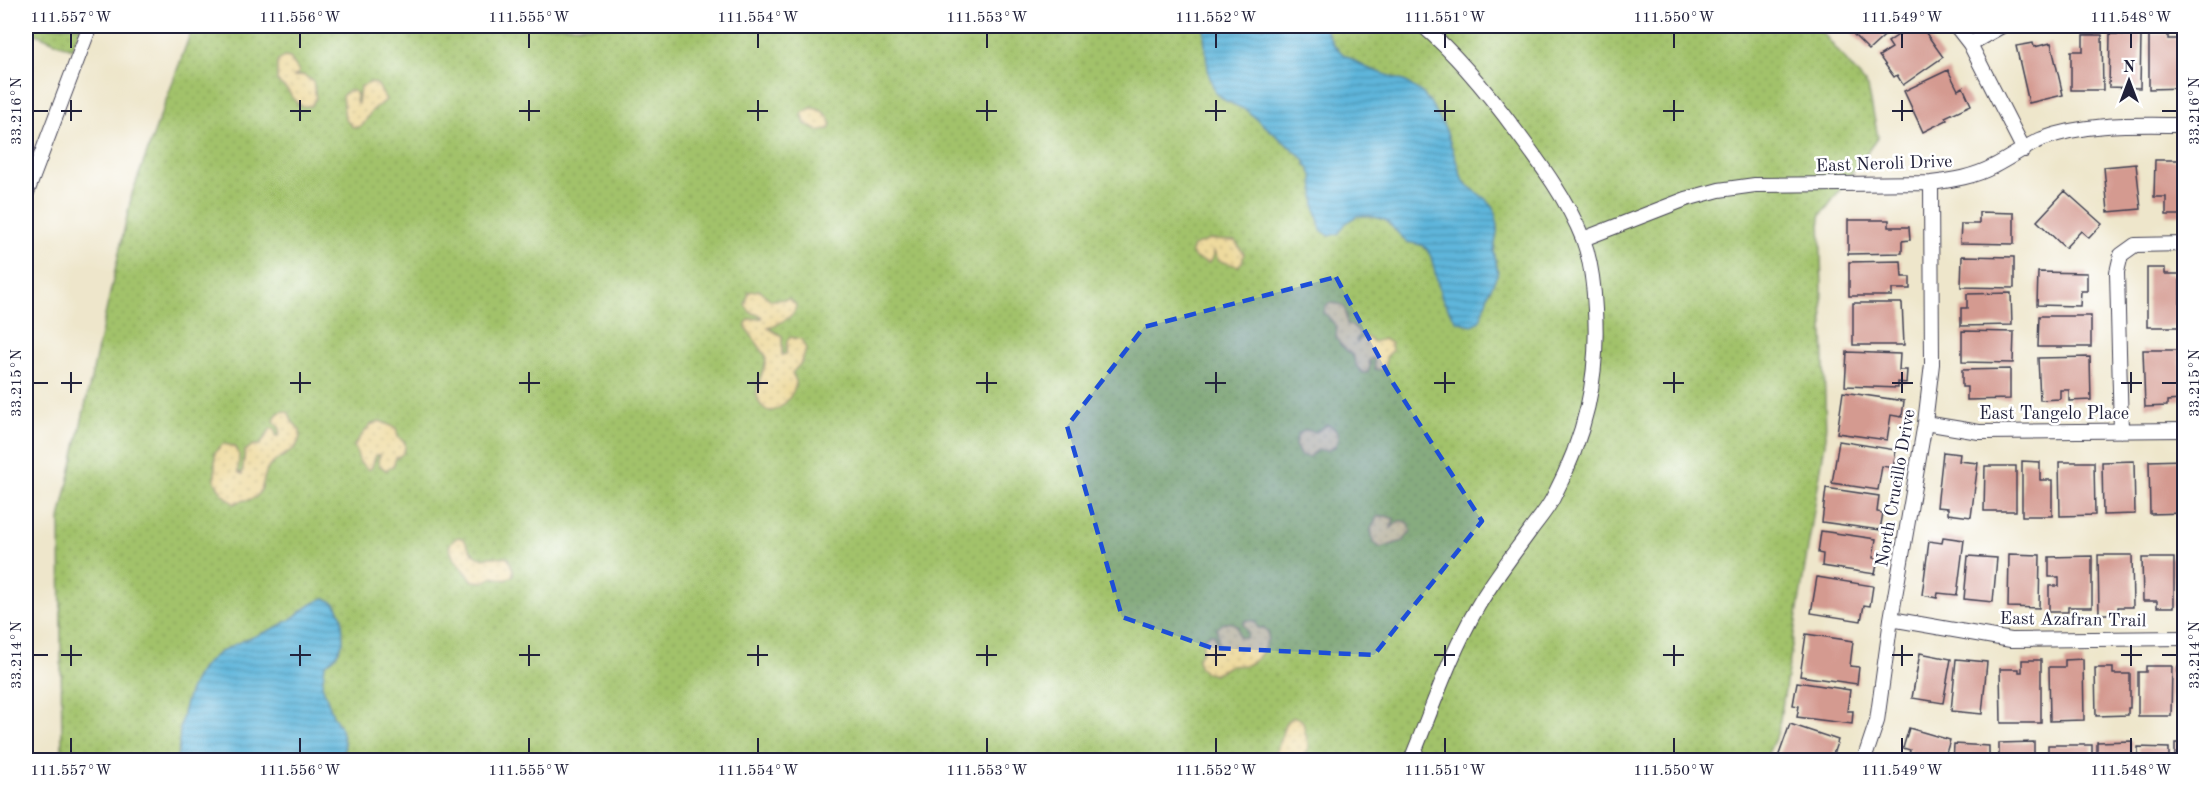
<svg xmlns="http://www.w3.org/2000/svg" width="2210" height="786" font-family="'Old Standard TT',serif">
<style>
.grass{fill:url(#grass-dots);stroke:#627252;stroke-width:1.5}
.sand{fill:url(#sand-dots);stroke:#887e6c;stroke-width:1.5}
.water{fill:url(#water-rules);stroke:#406c8b;stroke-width:1.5}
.building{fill:#d49a90}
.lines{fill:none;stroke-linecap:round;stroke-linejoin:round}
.street-casing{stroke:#413f51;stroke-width:16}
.street{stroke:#fff;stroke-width:14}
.marked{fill:#1d4ed8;fill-opacity:0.2;stroke:#1d4ed8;stroke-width:4.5;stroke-dasharray:12 8;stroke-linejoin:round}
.ticks{fill:none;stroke:#22223b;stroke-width:2}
.labels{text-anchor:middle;stroke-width:5;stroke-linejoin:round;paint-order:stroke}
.street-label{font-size:18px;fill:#22223b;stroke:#fff}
.neatline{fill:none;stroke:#22223b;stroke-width:2}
.ticks-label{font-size:15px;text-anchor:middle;fill:#22223b}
</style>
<defs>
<pattern id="grass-dots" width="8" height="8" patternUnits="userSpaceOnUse" patternTransform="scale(1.5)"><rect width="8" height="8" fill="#a2c26a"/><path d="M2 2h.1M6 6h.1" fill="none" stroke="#8ba65d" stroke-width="1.8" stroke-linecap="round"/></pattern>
<pattern id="sand-dots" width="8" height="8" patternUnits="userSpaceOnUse" patternTransform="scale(1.5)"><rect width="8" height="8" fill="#eeda9e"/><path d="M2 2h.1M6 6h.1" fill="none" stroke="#ccbb89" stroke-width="1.8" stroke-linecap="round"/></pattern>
<pattern id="water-rules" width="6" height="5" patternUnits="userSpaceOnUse" patternTransform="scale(1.5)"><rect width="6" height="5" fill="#5eb6db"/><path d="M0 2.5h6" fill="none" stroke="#4d94b3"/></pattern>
</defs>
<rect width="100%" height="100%" fill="#fff"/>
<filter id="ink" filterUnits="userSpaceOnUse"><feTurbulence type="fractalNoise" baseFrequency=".0167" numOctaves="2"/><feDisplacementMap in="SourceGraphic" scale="12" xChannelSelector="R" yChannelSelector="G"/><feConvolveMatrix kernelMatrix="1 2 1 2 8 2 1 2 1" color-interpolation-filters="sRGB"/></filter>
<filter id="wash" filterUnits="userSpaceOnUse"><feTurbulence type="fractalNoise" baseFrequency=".008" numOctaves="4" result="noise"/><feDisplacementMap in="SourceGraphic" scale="24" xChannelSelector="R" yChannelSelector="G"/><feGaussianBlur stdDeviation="1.35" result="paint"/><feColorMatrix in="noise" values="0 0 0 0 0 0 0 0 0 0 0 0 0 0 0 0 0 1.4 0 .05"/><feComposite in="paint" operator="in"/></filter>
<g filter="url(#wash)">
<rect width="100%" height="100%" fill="#eee6cb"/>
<path class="grass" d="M26 26H81L72 49 26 30Z
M193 26H1817L1868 87 1878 137 1820 217 1826 437 1778 732 1765 760H62L60 519 132 194Z"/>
<path class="sand" d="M284 57 290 58 299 71 298 74 293 77 303 75 313 81 316 98 311 106C297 108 295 100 288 91 285 87 280 84 277 81V62Z
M372 82 378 85 386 100C382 104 378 105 374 109 365 116 367 129 353 127L345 119 342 96 348 91H354L357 95 356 102 358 104 360 87Z
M811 108C821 109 828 113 831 123L829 129 818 131 805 124 802 113Z
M1210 240 1235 241 1244 254 1242 262 1238 266 1219 261 1213 250V258L1209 263 1195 258 1191 252 1193 246Z
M759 290 771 300 789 299 796 305C796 317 779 324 768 328L782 336V355L786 354 787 340 790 337 801 339 806 349 802 362 792 373C793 375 795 379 796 381 797 392 777 418 765 409 746 395 767 371 766 356L746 328V323L750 319 762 318 761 316 750 312 745 305 749 292Z
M1329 303 1339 304 1345 308 1347 324 1354 327 1360 334 1356 340 1357 343 1361 338 1366 337 1374 342 1383 339 1391 343 1392 351 1386 357 1385 368 1381 370 1375 369 1374 359 1372 358 1369 360 1370 366 1368 372 1363 373 1357 367 1353 356 1340 344 1336 336 1337 327 1324 312 1326 306Z
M284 411 289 413 292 421 300 430C302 454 280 453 269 467 262 476 265 489 256 497 250 501 240 499 234 504L222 493 215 482V452L223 444 234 446 239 454 238 472 242 474 245 451 253 445H260L271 428 275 429 276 436H279L280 429 274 421 277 414Z
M380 421 396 428 398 437 405 443C406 452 403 454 396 458L393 466 386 470 379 465 378 460 380 455H376L372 467 369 470 360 463 354 445 370 425Z
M1327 425C1341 427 1342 446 1328 450 1327 451 1319 450 1318 450L1308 457 1300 455 1295 445 1298 434 1306 430 1316 432Z
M1386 516 1394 519 1391 528 1399 521H1404L1409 524 1411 531 1403 541 1381 548 1373 542 1371 529 1377 517Z
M458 537 464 539C480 570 484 552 508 558L513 570V575L506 580 493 577 484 582 473 581 453 557 449 547 451 542Z
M1246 620 1254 621 1258 628H1264L1268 632V638L1263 651 1257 659 1247 665 1229 666 1214 675 1205 672 1199 666 1198 658 1202 651 1204 638 1210 634H1214L1217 646 1219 647 1217 629C1222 622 1230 620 1237 626L1239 637 1246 638 1248 633 1243 624Z
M1294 717C1305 719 1303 724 1305 732 1307 740 1310 744 1307 752L1298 759 1272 760C1274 754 1278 748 1280 742 1284 731 1282 721 1294 717Z"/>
<path class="water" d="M1204 26H1323L1334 45 1343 54 1365 67 1406 82 1422 93 1430 102 1446 130 1462 178 1467 185 1487 200 1494 208 1498 226 1494 251 1498 273 1489 292 1480 321 1472 325 1456 321 1442 299 1431 257 1427 249 1421 245 1407 242 1385 220 1371 216H1357L1345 224 1339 233 1330 236 1321 230 1315 207 1313 177 1303 158 1246 110 1226 101 1215 92 1209 75 1205 48Z
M325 598 336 604 342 617 343 642 336 656 325 665 322 685 333 715 341 729 345 747 339 760H176C180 751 179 739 180 729 183 711 188 691 197 676 215 644 253 640 283 624 298 616 308 603 325 598Z"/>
<g id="blocks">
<path class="building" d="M1845 26H1895L1869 50Z
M1912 26H1921L1943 57 1903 85 1897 75 1894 77 1879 56 1892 48 1888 42Z
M2110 34 2141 35 2140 88 2109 87Z
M2149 34H2168V39H2184V88L2149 89Z
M2083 35H2102L2103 90H2071V51H2083Z
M2033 43 2034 47 2051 43 2063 95 2029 103 2016 46Z
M1948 70 1958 90 1963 87 1971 105 1945 117 1947 120 1923 132 1904 91Z
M2155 160H2184V215H2166V197H2154Z
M2136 164 2141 209 2108 212 2104 167Z
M2065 191 2102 224 2089 238 2081 231 2065 248 2037 221Z
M1979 212 2014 213V244L1960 243 1961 224H1979Z
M1848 220H1889V227H1909L1910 240 1902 241V253L1848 254Z
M1962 256 2014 257V288L1961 287Z
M1901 261 1902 277H1910V289H1892V296H1849V262Z
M2147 268H2165V274H2180V327H2147Z
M2038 272 2087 273V291H2081L2080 306 2037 305Z
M2011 293 2012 325 1961 326V308H1967V294Z
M1853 303H1902L1904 345H1853Z
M2039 316H2091V347H2038Z
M1962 331 2014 332 2013 363 1962 362Z
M2143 350H2180L2181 400 2167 401V406L2145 407Z
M1847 352 1900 354 1899 370H1907L1906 383 1898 382V388L1845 386Z
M2090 357 2091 400 2069 401V390H2060V399L2040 400 2038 358Z
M2010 369V399L1967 400V387H1962V370Z
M1843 392 1904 401 1902 417 1891 415 1887 440 1837 433Z
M1839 441 1896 450 1893 468 1882 466 1878 490 1832 483Z
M1943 452 1960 454 1959 461 1978 463 1971 517 1948 514V508L1937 507Z
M2183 460 2184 513 2150 514 2149 461Z
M2022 461 2040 462V480H2052V516H2022Z
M2134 461 2135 514 2103 515 2102 462Z
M2059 462H2094L2095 515 2060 516Z
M1985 466H2016V511H1984Z
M1826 488 1879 496 1877 512 1883 513 1880 530 1822 522Z
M1821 531 1876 539 1873 558 1878 559 1875 574 1822 566 1823 554 1818 553Z
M1943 537 1964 540 1957 595 1938 593 1937 598 1922 595 1929 541 1942 543Z
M2009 554 2040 555 2039 608 2008 607Z
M2098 555H2132L2133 607H2118V614H2099Z
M2182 555H2184V606H2181Z
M1968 556 1997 558 1993 602 1964 599Z
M2092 556V607H2068V612H2049V586H2059V577H2049V557Z
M2142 558H2174V607H2157V601H2143Z
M1817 577 1873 586 1870 606 1864 605 1861 621 1811 613Z
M1806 634 1853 641 1850 666 1859 667 1857 684 1800 676Z
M1920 653 1951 659 1943 703 1912 698Z
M1956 659 1987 662 1982 714 1951 711Z
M2083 659 2084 720 2050 721 2049 667H2065V660Z
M2022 660H2041V723H2001L2000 669H2019V672H2022Z
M2146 666H2172L2171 716H2138V672H2146Z
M2178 666H2184V718H2179Z
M2095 668H2113V674H2130V708H2128V715L2096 716Z
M1797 682 1850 690 1847 711H1853L1852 724 1797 717 1799 706 1793 705Z
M1790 724 1838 740 1831 760H1777Z
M1909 728 1950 740 1944 760H1897L1899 755 1908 758 1910 750 1903 748Z
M2132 741V760H2097V742Z
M2034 742V760H1999V743Z
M2175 743H2184V760H2175Z
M1954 744 1989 746V760H1953Z
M2048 745H2092V760H2048Z
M2138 747 2169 748V760H2138Z"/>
</g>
</g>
<g filter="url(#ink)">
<use href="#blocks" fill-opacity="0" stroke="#413f51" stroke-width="1.5"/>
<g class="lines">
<g class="street-casing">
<path id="street" d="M1956 26 1970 44 2024 150
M1970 44 2002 26
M26 195 90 26
M1583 239 1686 199 1719 190 1755 185 1931 183C1953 180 1974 177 1994 166 2010 158 2026 146 2042 139 2088 122 2137 125 2184 125
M1925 423 1979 432 2184 430
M2121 431 2117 272 2121 255 2135 245 2184 244
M1891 619 2011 640 2184 638
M1411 760C1432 709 1450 654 1478 606 1493 580 1512 556 1530 531 1537 521 1547 510 1553 498 1585 437 1599 379 1595 310 1594 287 1591 261 1583 239 1568 201 1540 163 1516 131 1488 93 1458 56 1423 26
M1864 760 1877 721 1891 619 1925 423 1932 364 1931 183"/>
</g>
<use href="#street" class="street"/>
</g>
</g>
<path class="marked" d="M1336 277 1393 383 1482 521 1374 655 1212 648 1122 617 1067 426 1144 327Z"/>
<path class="ticks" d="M71 33V48M300 33V48M529 33V48M758 33V48M987 33V48M1216 33V48M1445 33V48M1674 33V48M1902 33V48M2131 33V48M71 100V121M300 100V121M529 100V121M758 100V121M987 100V121M1216 100V121M1445 100V121M1674 100V121M1902 100V121M33 111H48M61 111H82M290 111H311M519 111H540M747 111H768M976 111H997M1205 111H1226M1434 111H1455M1663 111H1684M1892 111H1913M2162 111H2177M71 372V393M300 372V393M529 372V393M758 372V393M987 372V393M1216 372V393M1445 372V393M1674 372V393M1902 372V393M2131 372V393M33 383H48M61 383H82M290 383H311M519 383H540M747 383H768M976 383H997M1205 383H1226M1434 383H1455M1663 383H1684M1892 383H1913M2121 383H2142M2162 383H2177M71 645V666M300 645V666M529 645V666M758 645V666M987 645V666M1216 645V666M1445 645V666M1674 645V666M1902 645V666M2131 645V666M33 655H48M61 655H82M290 655H311M519 655H540M747 655H768M976 655H997M1205 655H1226M1434 655H1455M1663 655H1684M1892 655H1913M2121 655H2142M2162 655H2177M71 738V753M300 738V753M529 738V753M758 738V753M987 738V753M1216 738V753M1445 738V753M1674 738V753M1902 738V753M2131 738V753"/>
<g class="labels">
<g class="street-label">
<text transform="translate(1884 163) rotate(-2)" y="6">East Neroli Drive</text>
<text x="2054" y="419">East Tangelo Place</text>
<text transform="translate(1895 488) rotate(-80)" y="6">North Crucillo Drive</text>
<text transform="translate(2073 619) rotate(1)" y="6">East Azafran Trail</text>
</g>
</g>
<rect width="2210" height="786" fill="none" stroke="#fff" stroke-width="66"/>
<g transform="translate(2129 81)" stroke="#ffffff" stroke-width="4.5" paint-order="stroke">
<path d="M0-4.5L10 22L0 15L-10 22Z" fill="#22223b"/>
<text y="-9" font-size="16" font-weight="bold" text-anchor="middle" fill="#22223b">N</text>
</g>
<rect x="33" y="33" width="2144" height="720" class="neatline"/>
<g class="ticks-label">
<text x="71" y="22">111.557°W</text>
<text x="300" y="22">111.556°W</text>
<text x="529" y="22">111.555°W</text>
<text x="758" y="22">111.554°W</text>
<text x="987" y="22">111.553°W</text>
<text x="1216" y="22">111.552°W</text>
<text x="1445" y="22">111.551°W</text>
<text x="1674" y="22">111.550°W</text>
<text x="1902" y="22">111.549°W</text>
<text x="2131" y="22">111.548°W</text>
<text transform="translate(16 111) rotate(-90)" y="5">33.216°N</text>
<text transform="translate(2194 111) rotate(-90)" y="5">33.216°N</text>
<text transform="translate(16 383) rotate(-90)" y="5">33.215°N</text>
<text transform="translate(2194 383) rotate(-90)" y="5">33.215°N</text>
<text transform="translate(16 655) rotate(-90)" y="5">33.214°N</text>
<text transform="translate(2194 655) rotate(-90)" y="5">33.214°N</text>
<text x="71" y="775">111.557°W</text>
<text x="300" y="775">111.556°W</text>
<text x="529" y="775">111.555°W</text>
<text x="758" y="775">111.554°W</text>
<text x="987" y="775">111.553°W</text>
<text x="1216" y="775">111.552°W</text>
<text x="1445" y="775">111.551°W</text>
<text x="1674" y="775">111.550°W</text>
<text x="1902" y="775">111.549°W</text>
<text x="2131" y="775">111.548°W</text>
</g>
</svg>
